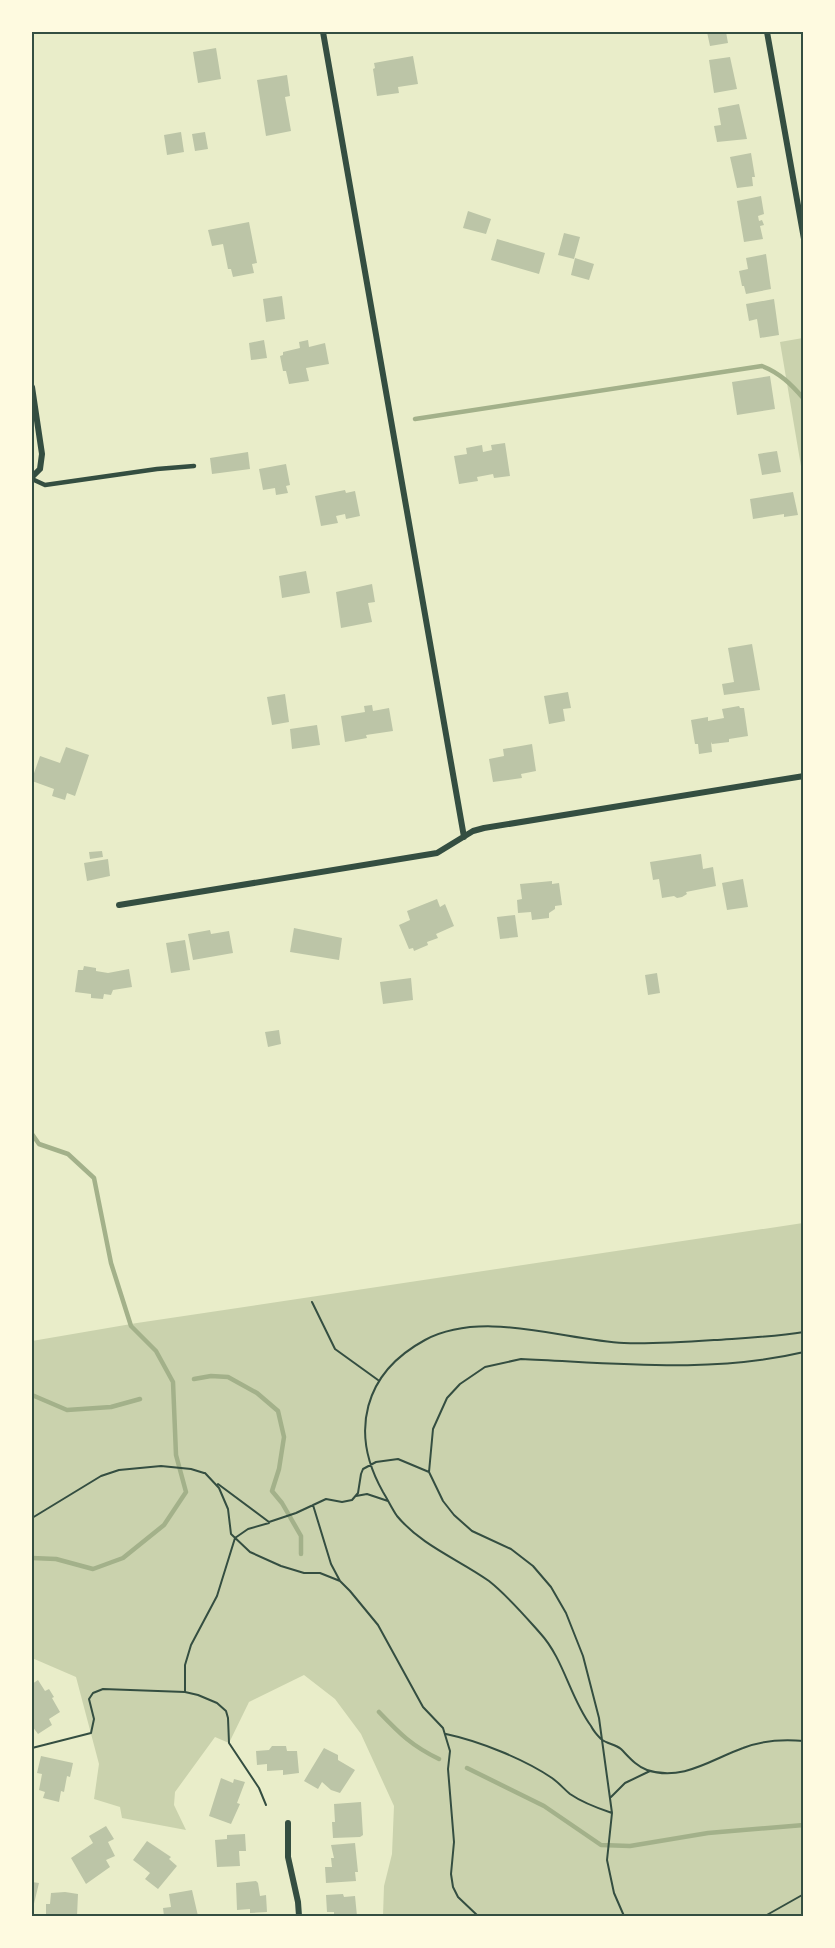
<svg xmlns="http://www.w3.org/2000/svg" width="835" height="1948" font-family="Commissioner,sans-serif">
<style>
.green{fill:#cad2ad}
.lines{fill:none;stroke-linecap:round;stroke-linejoin:round}
.stream{stroke:#a3b18a;stroke-width:4.5}
.building{fill:#bcc5a7}
.path{stroke:#344e41;stroke-width:2}
.service{stroke:#344e41;stroke-width:4.5}
.minor{stroke:#344e41;stroke-width:6}
.neatline{fill:none;stroke:#344e41;stroke-width:2}
</style>
<rect width="100%" height="100%" fill="#e9edc9"/>
<path class="green" d="M803 338H804L803 478 780 342Z
M803 1223V1916H383L384 1886 392 1854 394 1806 361 1734 335 1699 304 1675 249 1702 229 1743 215 1737 175 1792 174 1805 186 1830 122 1818 120 1807 94 1799 99 1764 76 1677 32 1658V1341L137 1323Z"/>
<g class="lines">
<path class="stream" d="M415 419 762 366C780 373 791 384 804 399
M32 1134 39 1144 68 1154 94 1178 111 1263 131 1326 156 1351 173 1382 176 1455 186 1492 164 1525 123 1558 93 1569 56 1559 32 1558
M194 1379 211 1376 228 1377 257 1393 278 1411 284 1437 279 1469 272 1491 282 1503 301 1536V1554
M32 1395 67 1410 111 1407 140 1399
M379 1712C400 1734 412 1746 439 1759
M467 1768 544 1806 601 1845 630 1846 708 1833 804 1825"/>
</g>
<path class="building" d="M707 32H726L728 43 710 46Z
M216 48 221 79 198 83 193 52Z
M413 56 418 84 398 87 399 93 377 96 373 69 375 68 374 63Z
M730 57 737 89 714 93 709 60Z
M287 75 290 96 285 97 291 131 266 136 257 80Z
M739 104 747 139 717 142 714 126 721 125 718 108Z
M181 132 184 152 167 155 164 135Z
M205 132 208 149 195 151 192 134Z
M751 153 755 177H752L753 186 737 188 730 157Z
M761 196 764 214 758 216 759 221 762 220 764 225 760 226 763 239 744 242 737 201Z
M468 211 491 219 486 234 463 228Z
M249 222 257 263 252 264 254 273 233 277 231 269H228L223 244 212 246 208 230Z
M564 233 580 237 574 259 558 255Z
M497 239 545 253 539 274 491 260Z
M766 254 771 289 746 294 744 286H742L739 271 748 269 746 258Z
M575 258 594 264 589 280 571 275Z
M282 296 285 319 266 322 263 299Z
M774 299 779 335 760 338 757 319 749 321 746 304Z
M264 340 267 358 251 360 249 343Z
M308 340 309 347 325 343 329 364 306 368 309 381 289 384 286 371H283L280 356 283 355V352L300 348 299 342Z
M770 376 775 409 737 415 732 382Z
M505 443 510 476 494 478 493 474 477 477 478 481 459 484 454 456 467 454 466 448 482 445 483 452 492 450 491 445Z
M777 451 781 472 762 475 758 454Z
M248 452 250 469 212 474 210 458Z
M286 464 290 485 286 486 288 493 276 495 275 488 263 490 259 469Z
M345 490 346 493 355 491 360 516 346 519 345 514 336 516 338 523 321 526 315 496Z
M793 492 798 515 784 517V514L753 519 750 499Z
M306 571 310 593 282 598 279 576Z
M372 584 375 602 368 603 372 622 341 628 336 592Z
M752 644 760 690 724 695 722 684 734 682 728 648Z
M568 692 571 708 563 709 565 721 549 724 544 696Z
M285 694 289 722 272 725 267 697Z
M372 705 373 711 389 708 393 731 366 735 367 738 345 742 341 716 365 712 364 706Z
M739 706 740 708H744L748 736 729 739V742L712 744 711 742 712 752 699 754 698 744H695L691 720 708 717V721L724 718 722 709Z
M317 725 320 745 292 749 290 729Z
M532 744 536 771 521 774 522 778 493 782 489 759 504 756 503 749Z
M66 747 89 755 75 796 67 793 65 800 52 796 54 789 32 781V779L40 756 60 763Z
M102 851 103 857 90 859 89 852Z
M701 854 703 869 713 867 716 886 686 892 687 894 682 897 677 898 674 896 662 898 659 879 653 880 650 862Z
M108 859 110 876 87 881 84 863Z
M743 879 748 907 727 910 722 883Z
M552 881V884L559 883 562 905 555 906V909L549 913V918L532 920 531 912 518 913 517 900 522 899 520 884Z
M437 899 440 907 445 904 454 926 436 934 438 938 427 942 428 945 414 951 413 948 409 949 399 925 410 920 407 911Z
M515 915 518 937 500 939 497 917Z
M294 928 342 938 339 960 290 952Z
M210 930 211 934 229 931 233 953 193 960 188 934Z
M185 940 190 970 171 973 166 943Z
M84 966 96 968V971L108 973 129 969 132 987 113 990 111 995 104 994 103 999 91 998V994L75 992 78 970H83Z
M657 973 660 993 648 995 645 975Z
M411 978 413 1000 383 1004 380 982Z
M279 1030 281 1044 268 1047 265 1032Z
M38 1680 45 1691 49 1689 54 1697 52 1698 60 1712 49 1719 52 1725 38 1734 32 1726V1684Z
M272 1746H286L287 1751H297L299 1773 283 1775V1770L267 1771V1764L257 1765 256 1751 269 1750Z
M324 1748 338 1755V1760L355 1770 340 1793 331 1790 322 1782 318 1789 304 1781Z
M41 1756 73 1763 70 1777 67 1776 64 1792 61 1791 59 1802 43 1798 45 1792 39 1790 42 1774 37 1773Z
M221 1778 233 1783 234 1779 245 1782 237 1803 240 1804 231 1824 209 1816Z
M361 1802 363 1835 360 1837 333 1838 332 1822H335L334 1804Z
M106 1826 114 1839 108 1842 115 1856 106 1860 110 1867 86 1884 71 1858 93 1843 89 1836Z
M245 1834 246 1851H239L240 1866 217 1867 215 1840 227 1839V1835Z
M147 1841 171 1857 169 1859 177 1866 158 1889 145 1879 150 1873 133 1860Z
M355 1843 358 1872H355L356 1881 326 1883 325 1867H332L331 1858H334L331 1845Z
M256 1881 258 1883 260 1896 266 1895 267 1912 250 1913V1909L237 1910 236 1883Z
M32 1882 39 1883 32 1912Z
M192 1890 198 1916H164L163 1908 171 1907 169 1894Z
M65 1892 78 1894 77 1916H46V1904H50L51 1893Z
M343 1894 344 1897 355 1896 357 1916H334V1912H327L326 1895Z"/>
<g class="lines">
<path class="path" d="M312 1302 335 1349 378 1380
M804 1332C774 1337 744 1338 714 1340 684 1342 654 1344 624 1343 563 1340 483 1309 425 1340 364 1373 349 1432 383 1492 388 1500 392 1509 397 1516 422 1546 458 1559 489 1581 508 1596 524 1615 540 1633 564 1659 570 1698 591 1726 593 1730 598 1736 601 1739 607 1744 615 1744 621 1749 629 1757 636 1766 647 1770 682 1782 712 1759 743 1748 763 1740 782 1739 804 1741
M205 1473 219 1488 228 1509 231 1534 250 1552 281 1566 304 1573H320L340 1581 350 1591 378 1625 423 1707 443 1728 450 1751 448 1769 454 1842 451 1874 453 1887 458 1897 478 1916
M218 1484 269 1522 296 1513 326 1499 342 1502 352 1500 358 1493 361 1474 363 1469 376 1462 398 1459 429 1472
M356 1496 367 1494 388 1501
M313 1505 331 1564 340 1581
M32 1518 101 1476 119 1470 161 1466 191 1469 204 1473
M185 1692V1665L191 1645 217 1596 235 1538 248 1529 269 1523
M446 1734C479 1741 524 1759 552 1778 559 1783 564 1789 570 1794 583 1803 597 1808 612 1813
M32 1748 91 1733 94 1719 89 1699 93 1693 103 1689 185 1692 198 1695 217 1703 226 1711 228 1718 229 1743 259 1788 266 1805
M611 1797 625 1783 650 1771
M624 1916 614 1893 607 1860 612 1813 599 1718 583 1656 566 1613 551 1587 533 1566 511 1549 472 1531 454 1515 443 1501 429 1472 433 1429 447 1398 460 1384 485 1367 521 1359C615 1363 711 1374 804 1352
M765 1916 804 1894"/>
<path class="service" d="M32 479 45 485 157 469 194 466"/>
<path class="minor" d="M323 32 464 837
M767 32 804 239
M32 387 42 454 40 469 32 477
M119 905 437 853 473 831 484 828 804 776
M288 1823V1857L298 1902 299 1916"/>
</g>
<rect width="835" height="1948" fill="none" stroke="#fefae0" stroke-width="66"/>
<rect x="33" y="33" width="769" height="1882" class="neatline"/>
</svg>
